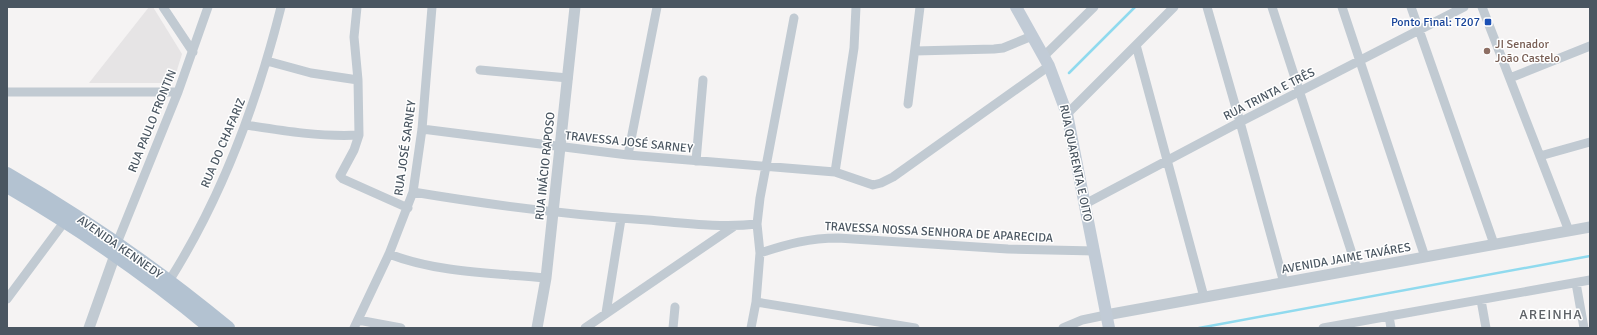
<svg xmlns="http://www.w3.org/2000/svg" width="1597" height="335" font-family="Signika,sans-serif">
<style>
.education{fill:#e6e4e5}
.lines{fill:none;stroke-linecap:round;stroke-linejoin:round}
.stream{stroke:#90daee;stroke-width:2.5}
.minor{stroke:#c1cad2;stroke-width:9}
.tertiary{stroke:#c1cad2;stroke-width:11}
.secondary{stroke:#c1cbd6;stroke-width:12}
.primary{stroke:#b3c2d1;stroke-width:14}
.transit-dot{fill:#1a4fb4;stroke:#fff;stroke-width:1.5}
.education-dot{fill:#8d6e63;stroke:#fff;stroke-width:1.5}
.labels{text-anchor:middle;stroke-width:3;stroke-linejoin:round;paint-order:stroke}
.transit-label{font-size:12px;fill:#164399;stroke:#fff;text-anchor:end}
.education-label{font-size:12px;fill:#785e54;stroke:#fff;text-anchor:start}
.street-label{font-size:12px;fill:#4a5661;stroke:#fff}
.quarter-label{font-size:14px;letter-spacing:1px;fill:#5f6368;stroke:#fff}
</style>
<rect width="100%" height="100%" fill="#f5f3f3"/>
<path class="education" d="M149 7H153L182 54 173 83H89Z"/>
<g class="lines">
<path class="stream" d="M1069 73 1135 7
M1199 328 1590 256"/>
<path class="minor" d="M163 7 193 52
M357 7 354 37 358 80 359 135 354 150 340 176 343 179 408 208
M1207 7 1240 122 1284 283
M1272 7 1357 269
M1342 7 1425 257
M1411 7 1494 244
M1482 7 1569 231
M1136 45 1204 297
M915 51 994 49 1003 48 1032 36
M1044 56 1094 7
M267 61 311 73 358 80
M480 70 568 78
M1510 78 1590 46
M7 92H178
M908 104 920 7
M1067 114 1174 7
M246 125C284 131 321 137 359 135
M422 129 628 155 835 172 873 185 881 183 893 177 1049 66
M628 155 657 7
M1540 156 1590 142
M696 161 703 80
M835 172 854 48 856 7
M413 192C491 205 569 215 648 220 684 223 721 228 757 224
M1085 204 1240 122 1464 7
M117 243 178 92 208 7
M760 253C788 244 809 238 838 238L1008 249 1095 251
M389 254C438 273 494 273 546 278
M169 281C222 197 257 103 281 7
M1576 283 1584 328
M7 299 65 221
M1481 300 1486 328
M756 302 915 328
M606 313 621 219
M1389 316 1391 328
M358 320 401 328
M354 328 389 254 413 192 422 129 432 7
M585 328 733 227
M673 328 675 307
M751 328 756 302 760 253 757 224 760 198 794 18
M1063 328 1082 320 1106 315
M1323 328 1590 280"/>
<path class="tertiary" d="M1106 315 1590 227
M89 328 115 255
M537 328 546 278 575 7"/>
<path class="secondary" d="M1016 7 1049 66 1067 114 1109 328"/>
<path class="primary" d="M7 174C85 219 159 271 228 328
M7 186C79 228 147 275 211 328"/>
</g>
<rect class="transit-dot" x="1484" y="18" width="8" height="8" rx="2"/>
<circle class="education-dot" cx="1487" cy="51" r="4"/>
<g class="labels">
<g class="transit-label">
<text x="1480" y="26">Ponto Final: T207</text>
</g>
<g class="education-label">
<text x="1495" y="48">JI Senador<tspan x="1495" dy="14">João Castelo</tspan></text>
</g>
<g class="street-label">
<text transform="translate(1269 94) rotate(-27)" y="4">RUA TRINTA E TRÊS</text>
<text transform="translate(152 121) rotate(-68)" y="4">RUA PAULO FRONTIN</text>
<text transform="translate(629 142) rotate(6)" y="4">TRAVESSA JOSÉ SARNEY</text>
<text transform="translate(223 143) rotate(-67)" y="4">RUA DO CHAFARIZ</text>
<text transform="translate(405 148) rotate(-82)" y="4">RUA JOSÉ SARNEY</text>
<text transform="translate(1076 163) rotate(78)" y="4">RUA QUARENTA E OITO</text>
<text transform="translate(545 166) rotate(-84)" y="4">RUA INÁCIO RAPOSO</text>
<text transform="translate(939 232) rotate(3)" y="4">TRAVESSA NOSSA SENHORA DE APARECIDA</text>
<text transform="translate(120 247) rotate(35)" y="4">AVENIDA KENNEDY</text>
<text transform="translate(1346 258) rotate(-10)" y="4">AVENIDA JAIME TAVÁRES</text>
</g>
<g class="quarter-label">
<text x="1551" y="319">AREINHA</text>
</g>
</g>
<rect width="1597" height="335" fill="none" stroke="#4a5661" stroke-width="16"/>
</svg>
